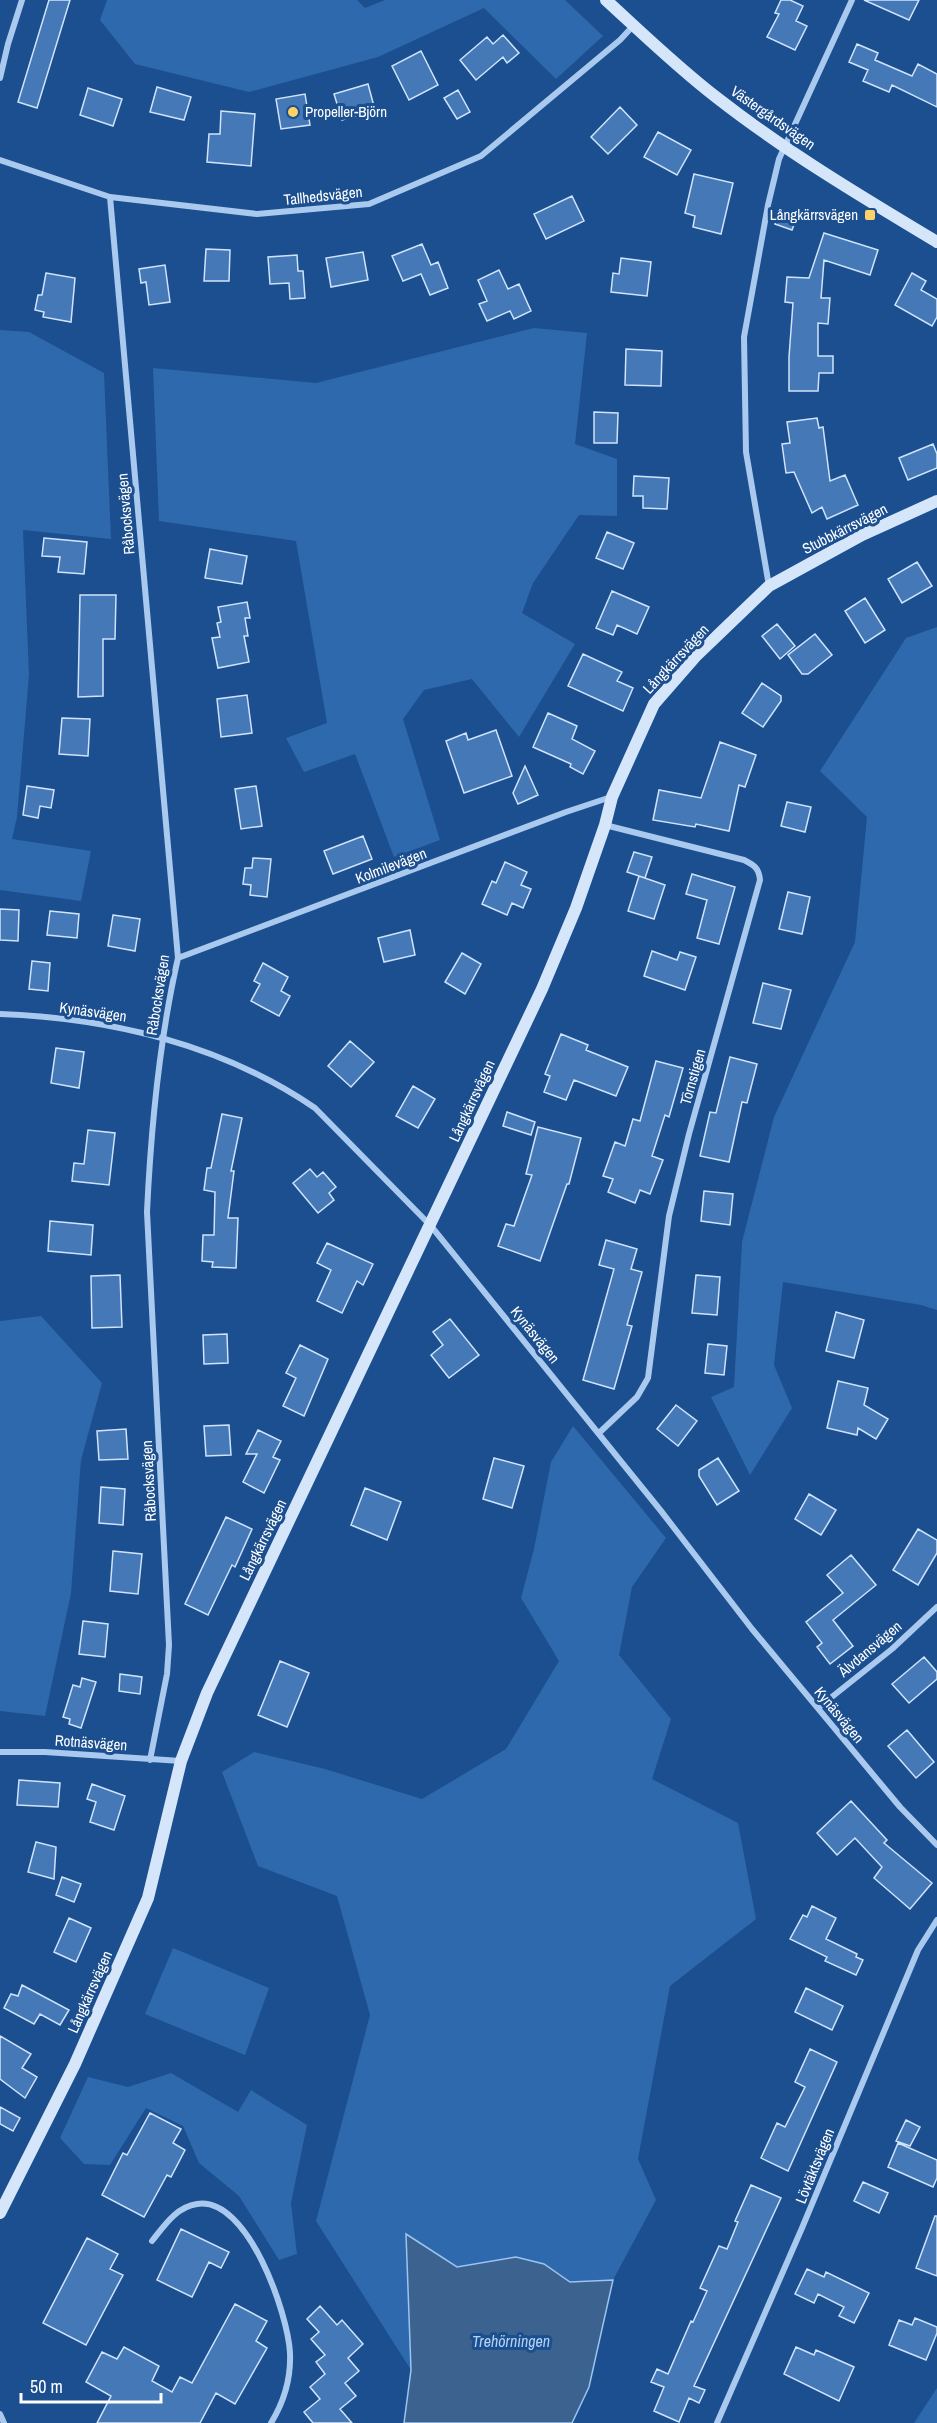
<svg xmlns="http://www.w3.org/2000/svg" width="937" height="2423" font-family="'Archivo Narrow',sans-serif">
<style>
.green{fill:#2e69ad}
.water{fill:#3c6290;stroke:#9cc4f0;stroke-width:1.5}
.building{fill:#4478b7;stroke:#cfe3fa;stroke-width:1.5}
.lines{fill:none;stroke-linecap:round;stroke-linejoin:round}
.street{stroke:#a9c9ee;stroke-width:6}
.secondary{stroke:#d6e6fa;stroke-width:12}
.poi-dot{fill:#ffd166;stroke:#1b4f8f;stroke-width:2}
.labels{text-anchor:middle;stroke-width:6;stroke-linejoin:round;paint-order:stroke}
.poi-label{font-size:15px;fill:#fff;stroke:#1b4f8f;text-anchor:start}
.street-label{font-size:15px;fill:#fff;stroke:#1b4f8f}
.water-label{font-size:16px;font-style:italic;fill:#b5d3f5;stroke:#1b4f8f}
</style>
<rect width="100%" height="100%" fill="#1b4f8f"/>
<path class="green" d="M107 0H357L365 8 385 0H565L603 36 556 79 484 8 378 57 249 92 135 64 100 20Z
M534 328 587 333 575 444 617 459V516L579 515 533 583 522 613 575 644 519 737 472 679 424 690 403 719 440 840 394 857 355 754 304 772 286 738 327 723 296 541 159 521 153 368 316 383Z
M0 330 29 332 104 373 111 539 23 530 29 675 17 817 12 839 91 851 81 901 0 890Z
M937 627V1310L921 1305 783 1282 774 1365 792 1408 750 1475 711 1397 734 1387 742 1242 774 1117 855 942 867 817 820 771 906 638Z
M41 1316 102 1383 81 1460 71 1593 45 1716 0 1711V1321Z
M573 1426 666 1538 632 1587 619 1655 671 1719 652 1779 738 1823 756 1919 670 1986 638 2159 656 2200 613 2280 570 2282 544 2264 516 2257 457 2267 406 2235 411 2370 316 2221 370 2015 337 1896 258 1866 222 1772 254 1752 325 1769 422 1799 506 1749 559 1661 521 1598 534 1549 551 1462Z
M173 1948 269 1988 245 2055 145 2014Z
M171 2073 238 2112 251 2090 307 2125 291 2203 297 2254 279 2260 239 2196 199 2163 183 2126 146 2108 110 2165 84 2164 60 2138 88 2077 128 2087Z
M937 2388V2423H914Z"/>
<path class="water" d="M406 2234 457 2267 516 2257 544 2264 570 2282 613 2280 589 2387 572 2423H404L411 2370Z"/>
<path class="building" d="M49 0H70L37 108 18 102Z
M781 0H790L803 6 796 21 807 26 795 50 767 37 779 14 775 13Z
M864 0H919L909 20Z
M503 35 519 53 507 63 503 57 476 80 460 60 487 37 493 44Z
M857 44 878 53 875 60 912 76 918 64 937 74V107L892 85 889 92 863 81 868 70 849 62Z
M421 51 438 85 409 100 392 66Z
M368 84 375 110 342 120 334 94Z
M157 87 191 97 184 120 150 112Z
M88 88 122 99 113 126 80 115Z
M458 90 470 112 457 119 444 98Z
M305 94 310 125 281 129 276 99Z
M620 107 637 125 608 154 591 137Z
M221 111 255 114 251 166 207 162 209 134H220Z
M658 132 691 150 677 175 644 157Z
M694 174 733 183 721 234 693 227 695 216 685 213Z
M572 196 584 221 546 239 534 214Z
M780 211 797 217 792 230 775 224Z
M824 233 878 250 870 275 824 260 821 298H830L828 324 818 323V356H833V373H819L818 391H789V357L793 303 785 302 787 277 809 278Z
M422 244 431 265 438 262 448 288 430 295 421 274 403 281 392 256Z
M206 249 230 250 229 281H204Z
M363 252 368 280 331 287 326 258Z
M297 255 298 271H303L305 298 290 299 289 283 270 284 268 257Z
M621 258 651 262 647 296 611 292 613 273 619 274Z
M165 265 170 302 149 305 146 282 141 283 139 269Z
M499 270 508 289 519 284 531 311 514 319 510 311 487 321 479 304 487 301 478 280Z
M46 273 75 278 71 322 43 317 44 312 35 310 38 295H42Z
M912 273 926 281 921 290 937 299V317L932 326 895 305Z
M626 349 662 351 661 386 625 385Z
M594 412 618 413 617 443H594Z
M817 418 819 428 823 427 830 481 845 475 858 505 827 519 822 507 812 513 794 472 786 473 782 444 790 443 787 422Z
M933 444 937 454V468L908 480 899 458Z
M634 476 669 478 667 509 643 508V496H633Z
M607 532 634 543 623 569 596 558Z
M44 538 87 542 84 574 58 572 60 557 42 556Z
M210 549 247 556 242 584 205 578Z
M917 562 932 586 902 603 888 579Z
M612 591 649 607 637 634 617 625 613 635 596 628Z
M80 595H116L115 639H103V696L78 697Z
M865 598 885 630 865 643 845 611Z
M247 602 250 618H245L248 636H244L249 662 218 668 212 638 220 637 217 623 221 622 218 607Z
M777 624 795 646 780 659 762 636Z
M815 634 832 655 808 674H802L788 655Z
M583 654 622 672 617 681 633 688 623 711 568 686Z
M762 683 781 696V701L763 727 742 713Z
M247 695 252 733 221 737 217 699Z
M548 713 577 726 572 739 595 751 583 774 570 767 571 764 533 747Z
M62 718 90 719 88 756 59 754Z
M496 730 512 776 464 793 446 741 466 733 468 740Z
M720 742 756 755 745 787 739 785 729 831 696 824 695 827 653 820 659 790 701 798Z
M525 766 538 795 518 804 513 793Z
M27 786 54 790 51 808 40 806 38 818 23 815Z
M256 786 262 826 241 829 235 789Z
M787 802 811 807 805 832 781 826Z
M363 836 372 859 333 874 324 851Z
M634 852 652 857 645 878 627 872Z
M253 858 271 859 267 897 250 895 251 885 243 884 245 868H252Z
M505 862 527 872 521 885 531 889 523 908 512 903 507 915 482 904 492 881 496 883Z
M692 874 735 887 719 944 697 938 707 900 686 894Z
M639 876 665 885 654 919 628 911Z
M788 892 810 897 802 934 779 929Z
M0 909 19 910 18 941 0 940Z
M50 911 79 914 77 938 47 935Z
M113 915 140 919 135 951 108 946Z
M410 930 415 955 384 962 378 938Z
M652 951 677 960 680 952 696 957 685 990 644 976Z
M462 953 481 964 465 994 445 982Z
M32 961 50 963 48 991 29 989Z
M263 963 288 977 281 991 290 996 279 1016 251 1001 260 984 254 981Z
M763 983 791 990 781 1029 753 1023Z
M561 1034 588 1045 586 1050 628 1067 616 1096 574 1080 566 1100 544 1092 550 1076 545 1074Z
M350 1041 374 1062 351 1087 328 1066Z
M56 1048 84 1052 79 1088 51 1083Z
M730 1057 757 1064 747 1103 742 1102 729 1162 700 1156 710 1112 716 1113Z
M656 1061 683 1068 669 1117 665 1115 652 1156 663 1160 650 1194 640 1190 635 1203 608 1192 613 1179 603 1176 615 1142 625 1146 633 1119 640 1121Z
M413 1086 435 1099 418 1128 396 1116Z
M507 1112 535 1122 531 1135 503 1126Z
M222 1114 242 1118 231 1171H234L228 1218H238L236 1268 212 1267 213 1262 202 1261 203 1235H214L215 1192 204 1190 207 1168H211Z
M538 1127 581 1138 569 1184H567L540 1261 498 1246 506 1224 514 1226 532 1175 526 1174Z
M88 1130 115 1133 109 1185 72 1181 74 1163 84 1164Z
M310 1169 317 1177 323 1172 336 1187 329 1193 334 1200 318 1213 293 1183Z
M704 1191 733 1194 730 1225 701 1221Z
M50 1221 93 1225 91 1255 48 1251Z
M606 1240 637 1249 631 1269 642 1272 627 1325 632 1326 614 1389 583 1380 614 1269 599 1265Z
M327 1243 373 1264 363 1285 357 1281 342 1313 317 1301 331 1270 317 1263Z
M120 1275 122 1327 92 1328 91 1276Z
M696 1275 720 1277 717 1315 692 1313Z
M836 1312 864 1320 854 1358 826 1351Z
M450 1319 479 1355 449 1378 431 1355 443 1345 433 1332Z
M227 1334 228 1363 204 1364 203 1335Z
M708 1344 727 1346 724 1375 705 1373Z
M300 1345 328 1359 304 1416 283 1406 296 1378 286 1373Z
M838 1381 868 1388 864 1405 888 1419 876 1439 858 1428 857 1435 827 1428Z
M676 1405 697 1421 678 1446 657 1429Z
M229 1425 231 1455 206 1456 204 1426Z
M126 1429 128 1459 99 1460 97 1431Z
M258 1430 281 1441 273 1457 280 1460 264 1493 243 1482 257 1454H246Z
M494 1458 524 1466 512 1508 483 1499Z
M718 1458 739 1491 717 1505 699 1476V1470Z
M101 1487 125 1489 123 1525 99 1523Z
M365 1488 401 1502 387 1540 351 1525Z
M809 1494 836 1510 821 1535 795 1519Z
M226 1517 252 1529 235 1567 232 1565 208 1615 185 1604Z
M918 1529 937 1540V1553L918 1585 893 1570Z
M113 1551 142 1554 138 1594 110 1591Z
M851 1555 876 1585 833 1620 853 1646 830 1664 817 1647 822 1643 806 1622 843 1593 827 1575Z
M83 1621 108 1624 105 1657 79 1654Z
M924 1657 937 1672V1679L909 1703 892 1684Z
M280 1661 309 1673 287 1727 258 1715Z
M120 1674 142 1677 140 1694 119 1691Z
M82 1678 96 1682 81 1728 69 1724 70 1719 63 1717 73 1685 80 1687Z
M907 1730 934 1762 916 1778 888 1746Z
M19 1780 60 1783 58 1807 17 1805Z
M92 1784 125 1796 114 1830 90 1822 96 1802 87 1799Z
M851 1801 887 1840 884 1843 932 1883 910 1909 874 1878 882 1867 855 1838 837 1855 817 1833Z
M36 1842 56 1847 54 1879 28 1872Z
M62 1877 81 1884 74 1902 56 1895Z
M812 1906 836 1918 826 1939 857 1954 856 1957 863 1960 856 1975 825 1961 827 1957 790 1939 803 1915 807 1917Z
M69 1918 91 1928 76 1962 54 1952Z
M22 1985 69 2010 60 2025 40 2014 34 2024 4 2008 11 1994 18 1996Z
M806 1988 843 2006 832 2030 795 2012Z
M0 2036 31 2054 22 2068 37 2077 25 2098 0 2079Z
M810 2049 837 2062 788 2171 761 2158 777 2123 785 2127 805 2087 795 2082Z
M0 2107 20 2118 13 2131 0 2124Z
M150 2113 181 2129 173 2143 185 2150 171 2177 167 2175 144 2217 102 2195 123 2153 127 2155Z
M906 2120 920 2127 910 2146 896 2141Z
M898 2143 937 2160V2178L933 2187 888 2167Z
M863 2182 888 2193 879 2213 854 2201Z
M751 2185 781 2198 694 2386 705 2390 699 2403 689 2398 679 2422 654 2411 664 2387 651 2382 657 2369 668 2374 691 2321 693 2322 707 2291 700 2288 719 2246 727 2249 738 2222 735 2221Z
M935 2216H937V2276L916 2268Z
M181 2229 229 2252 221 2268 209 2262 192 2297 157 2280Z
M87 2238 118 2254 110 2269 123 2275 86 2345 43 2323Z
M807 2269 824 2277 826 2272 869 2293 854 2323 839 2316 844 2307 818 2294 814 2303 795 2294Z
M235 2304 267 2321 256 2341 267 2348 235 2404 216 2393 200 2423H97L111 2396 86 2382 102 2352 117 2359 124 2347 159 2366 152 2381 172 2392 180 2377 192 2383Z
M320 2306 337 2325 342 2320 363 2344 348 2358 359 2371 345 2383 356 2396 340 2409 352 2423H313L304 2412 320 2399 310 2387 325 2374 316 2362 325 2355 311 2339 319 2332 307 2319Z
M915 2318 937 2327V2333L926 2360 889 2345 899 2320 912 2325Z
M796 2347 814 2355 816 2350 854 2367 839 2401 784 2374Z"/>
<g class="lines">
<path class="street" d="M0 78 8 44 22 0
M0 160 110 197 257 214 369 204 481 156 620 40 633 26
M110 197 178 958C159 1041 151 1127 147 1212L169 1645 167 1674 150 1760
M769 586 746 452 744 337 768 205 779 159 852 0
M178 958 566 812 611 797
M0 1014C111 1018 223 1045 315 1108L431 1226 661 1511 752 1629 900 1807 937 1845
M599 1433 637 1397 648 1378 669 1216 689 1134 760 880C759 868 754 865 744 860L605 825
M818 1708 892 1649 937 1607
M0 1752H45L181 1761
M152 2241C164 2226 176 2207 197 2204 248 2196 288 2314 290 2353 291 2377 284 2402 271 2423
M0 2414 4 2423
M717 2423 802 2228 918 1950 937 1920"/>
<path class="secondary" d="M606 0C642 33 677 67 716 97 785 151 862 197 937 242
M0 2213 75 2064 148 1898 181 1761 207 1693 542 989 576 908 605 825 612 797 654 704 695 657 769 586 862 535 937 501"/>
</g>
<g class="poi-dot">
<circle cx="293" cy="112" r="6"/>
<rect x="864" y="209" width="12" height="12" rx="3"/>
</g>
<g class="labels">
<g class="poi-label">
<text x="305" y="117">Propeller-Björn</text>
<text x="858" y="220" text-anchor="end">Långkärrsvägen</text>
</g>
<g class="street-label">
<text transform="translate(773 118) rotate(35)" y="5">Västergårdsvägen</text>
<text transform="translate(323 196) rotate(-6)" y="5">Tallhedsvägen</text>
<text transform="translate(126 514) rotate(-95)" y="5">Råbocksvägen</text>
<text transform="translate(845 529) rotate(-27)" y="5">Stubbkärrsvägen</text>
<text transform="translate(676 659) rotate(-47)" y="5">Långkärrsvägen</text>
<text transform="translate(391 866) rotate(-21)" y="5">Kolmilevägen</text>
<text transform="translate(158 995) rotate(-81)" y="5">Råbocksvägen</text>
<text transform="translate(93 1012) rotate(8)" y="5">Kynäsvägen</text>
<text transform="translate(693 1077) rotate(-74)" y="5">Törnstigen</text>
<text transform="translate(472 1101) rotate(-65)" y="5">Långkärrsvägen</text>
<text transform="translate(535 1335) rotate(51)" y="5">Kynäsvägen</text>
<text transform="translate(149 1481) rotate(-93)" y="5">Råbocksvägen</text>
<text transform="translate(263 1540) rotate(-64)" y="5">Långkärrsvägen</text>
<text transform="translate(870 1649) rotate(-40)" y="5">Älvdansvägen</text>
<text transform="translate(839 1715) rotate(50)" y="5">Kynäsvägen</text>
<text transform="translate(91 1743) rotate(4)" y="5">Rotnäsvägen</text>
<text transform="translate(90 1992) rotate(-66)" y="5">Långkärrsvägen</text>
<text transform="translate(815 2166) rotate(-68)" y="5">Lövtäktsvägen</text>
</g>
<g class="water-label">
<text x="511" y="2347">Trehörningen</text>
</g>
</g>
<path d="M21 2393v9h140v-9" fill="none" stroke="#ffffff" stroke-width="3"/>
<text x="30" y="2393" font-size="18" fill="#ffffff" stroke="#1b4f8f" stroke-width="4.5" paint-order="stroke">50 m</text>
</svg>
